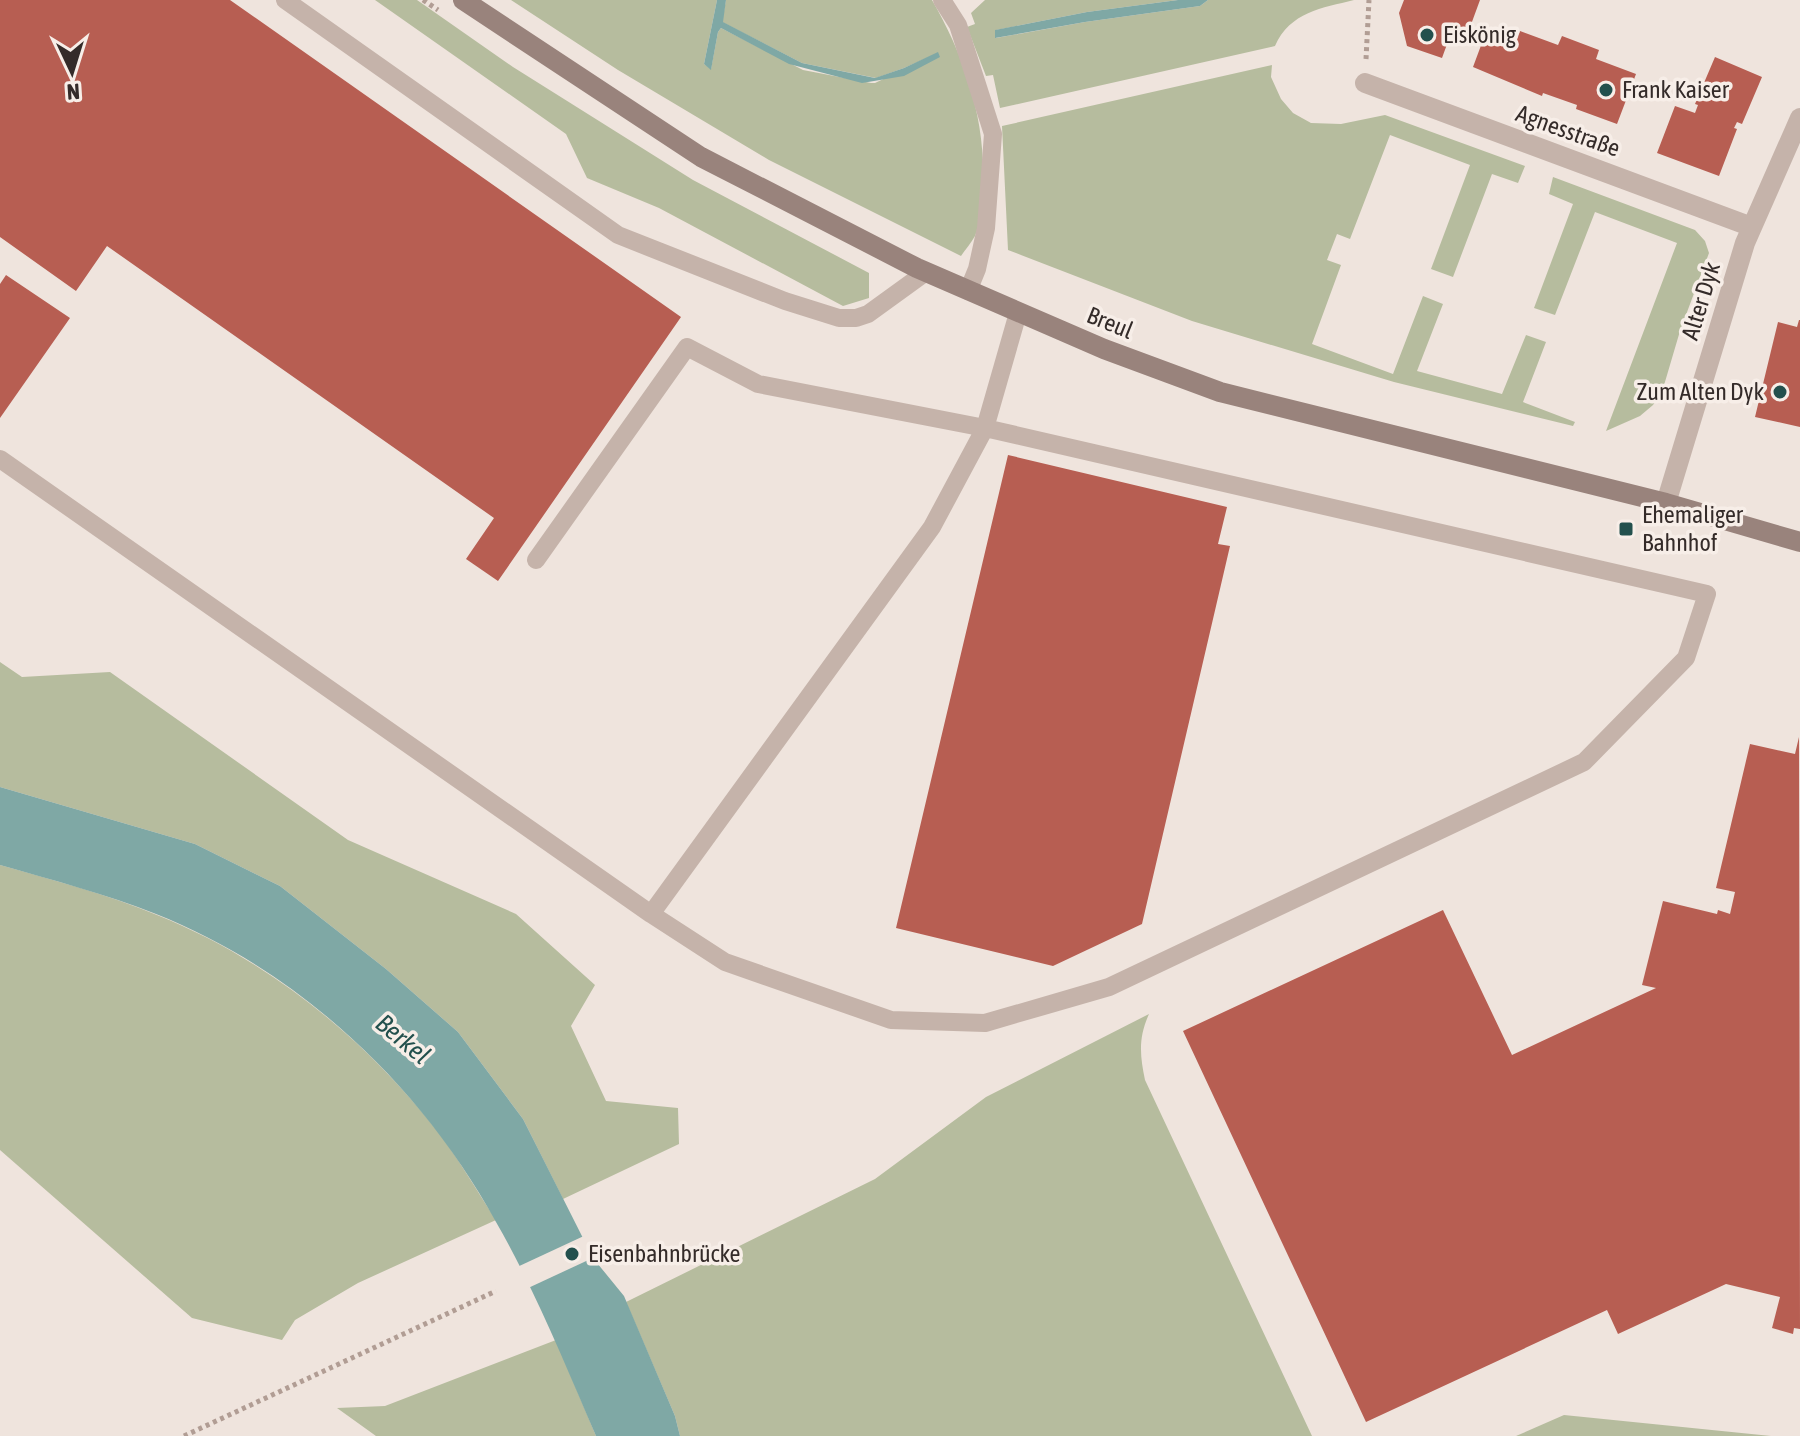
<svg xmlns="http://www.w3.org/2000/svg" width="1800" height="1436" font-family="'Asap Condensed',sans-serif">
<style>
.green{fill:#b6bc9e}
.water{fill:#7fa8a5}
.pier{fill:#efe4dd}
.building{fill:#b75e52}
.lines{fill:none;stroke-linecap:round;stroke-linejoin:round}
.path{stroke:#b19d94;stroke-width:5;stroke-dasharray:4 4;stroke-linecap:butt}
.service{stroke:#c5b3aa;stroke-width:18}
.minor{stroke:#c5b3aa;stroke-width:20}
.secondary{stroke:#99837c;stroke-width:20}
.poi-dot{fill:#23504d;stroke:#f7eee8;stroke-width:3}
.labels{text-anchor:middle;stroke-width:7;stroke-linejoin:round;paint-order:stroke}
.poi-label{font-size:24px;fill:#342b29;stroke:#f7eee8;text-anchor:start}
.street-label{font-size:24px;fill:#342b29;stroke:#f7eee8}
.water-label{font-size:26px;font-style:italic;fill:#23504d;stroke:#f7eee8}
</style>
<rect width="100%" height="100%" fill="#efe4dd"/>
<path class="green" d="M375 0H417L513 67 693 180 869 273V298L843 306 659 208 587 178 566 134Z
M511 0H717L704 64 711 69 718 32 721 28 803 70 871 83H875L938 53 904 68 876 78 802 63 722 22 726 0H932C964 56 985 116 983 181 983 198 982 220 975 236 971 243 965 250 961 256L769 160 618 70Z
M985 0H1178L1087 12 996 30V38L1085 22 1200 6 1208 0H1354C1322 8 1290 12 1275 46L1000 108 993 75 986 76 967 27 975 24 971 13Z
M1272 65 1271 77 1281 99 1293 113 1311 123 1341 124 1385 115 1525 166 1518 183 1492 174 1453 277 1431 269 1470 165 1390 135 1350 239 1337 234 1327 260 1341 265 1312 344 1393 374 1423 296 1443 304 1417 371 1502 394 1526 335 1546 342 1523 402 1575 422 1573 426 1394 382 1192 321 1008 250 1002 126Z
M1553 177 1695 230 1705 241 1709 253 1680 331 1662 392 1653 405 1640 416 1606 431 1677 243 1595 212 1555 315 1534 308 1573 204 1549 194Z
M0 662 22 677 110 672 348 840 516 914 595 985 571 1026 606 1101 678 1108 679 1144 563 1199 523 1119 458 1032 386 969 280 886 195 844 0 787Z
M0 865C53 880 107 894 157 915 267 959 362 1036 435 1128 458 1157 476 1190 496 1220L358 1283 295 1320 282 1340 192 1318 0 1150Z
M1149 1014C1138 1038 1140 1056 1145 1080L1312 1436H680L675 1416 626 1302 875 1179 986 1097Z
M556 1340 596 1436H376L337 1408 385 1406Z
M1564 1415 1771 1436H1516Z"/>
<path class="water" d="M717 0H726L723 22 802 63 875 78 904 68 938 52 940 57 904 76 862 83 789 64 721 28 718 32 711 70 704 64Z
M1178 0H1208L1200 6 1085 22 995 38V30L1087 12Z
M0 787 195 844 280 886 386 969 458 1032 523 1119 593 1258 624 1296 675 1416 680 1436H596C565 1364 535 1290 496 1222 422 1087 300 971 156 914 106 894 52 880 0 865Z"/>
<path class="pier" d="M586 1235 597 1256 526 1289 515 1268Z"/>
<path class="building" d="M0 0H230L681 317 498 581 466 559 494 518 107 246 76 291 0 237Z
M1404 0H1480L1469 30 1454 25 1442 58 1407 46 1399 13Z
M1520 31 1558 45 1562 36 1599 50 1596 59 1636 74 1617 124 1576 109 1577 105 1543 93 1542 96 1473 67 1486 32 1516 43Z
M1715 57 1762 77 1742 124 1737 122 1734 128 1737 129 1719 176 1657 153 1675 106 1695 113 1698 105 1695 104Z
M6 275 70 318 0 418V284Z
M1799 320H1800V427L1755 417 1778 322 1797 327Z
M1008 455 1227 507 1218 544 1230 546 1142 924 1053 966 896 928Z
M1799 737 1800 1329 1794 1328 1793 1334 1772 1328 1780 1297 1726 1284 1618 1334 1607 1310 1366 1422 1183 1031 1443 910 1512 1055 1656 988 1642 985 1663 901 1717 914 1718 910 1730 914 1735 892 1716 888 1750 744 1795 754Z"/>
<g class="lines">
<path class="path" d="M423 0 438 10
M1366 59 1369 0
M184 1436 496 1291"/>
<path class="service" d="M285 0 618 235 785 301 839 318H856L868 314 926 272
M942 0 958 25 993 134 986 228 977 269 968 291
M0 459 651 914 932 527 985 428 1018 313
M536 560 687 347 758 384 985 428 1707 594 1686 658 1584 762 1109 987 985 1023 891 1020 725 962 651 914"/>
<path class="minor" d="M1365 83 1752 227
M1666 503 1745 243 1800 118"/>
<path class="secondary" d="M463 0 701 157 917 268 1104 349 1220 392 1666 503 1800 542"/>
</g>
<g class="poi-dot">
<circle cx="1427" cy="35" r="8"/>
<circle cx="1606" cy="90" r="8"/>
<circle cx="1780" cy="392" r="8"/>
<rect x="1618" y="521" width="16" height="16" rx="4"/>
<circle cx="572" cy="1254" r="8"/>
</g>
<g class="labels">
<g class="poi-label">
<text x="1443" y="43">Eiskönig</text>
<text x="1622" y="98">Frank Kaiser</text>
<text x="1764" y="400" text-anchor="end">Zum Alten Dyk</text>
<text x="1642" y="523">Ehemaliger<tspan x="1642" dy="28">Bahnhof</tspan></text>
<text x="588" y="1262">Eisenbahnbrücke</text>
</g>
<g class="street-label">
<text transform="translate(1568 131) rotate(20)" y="8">Agnesstraße</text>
<text transform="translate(1701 301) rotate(-73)" y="8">Alter Dyk</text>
<text transform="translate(1110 323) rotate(22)" y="8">Breul</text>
</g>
<g class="water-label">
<text transform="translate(403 1039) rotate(40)" y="9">Berkel</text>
</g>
</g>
<g transform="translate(72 72) rotate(176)" stroke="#f7eee8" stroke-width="6" paint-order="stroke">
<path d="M0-6L14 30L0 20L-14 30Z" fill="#342b29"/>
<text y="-12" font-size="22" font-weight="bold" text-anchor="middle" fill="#342b29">N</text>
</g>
</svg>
